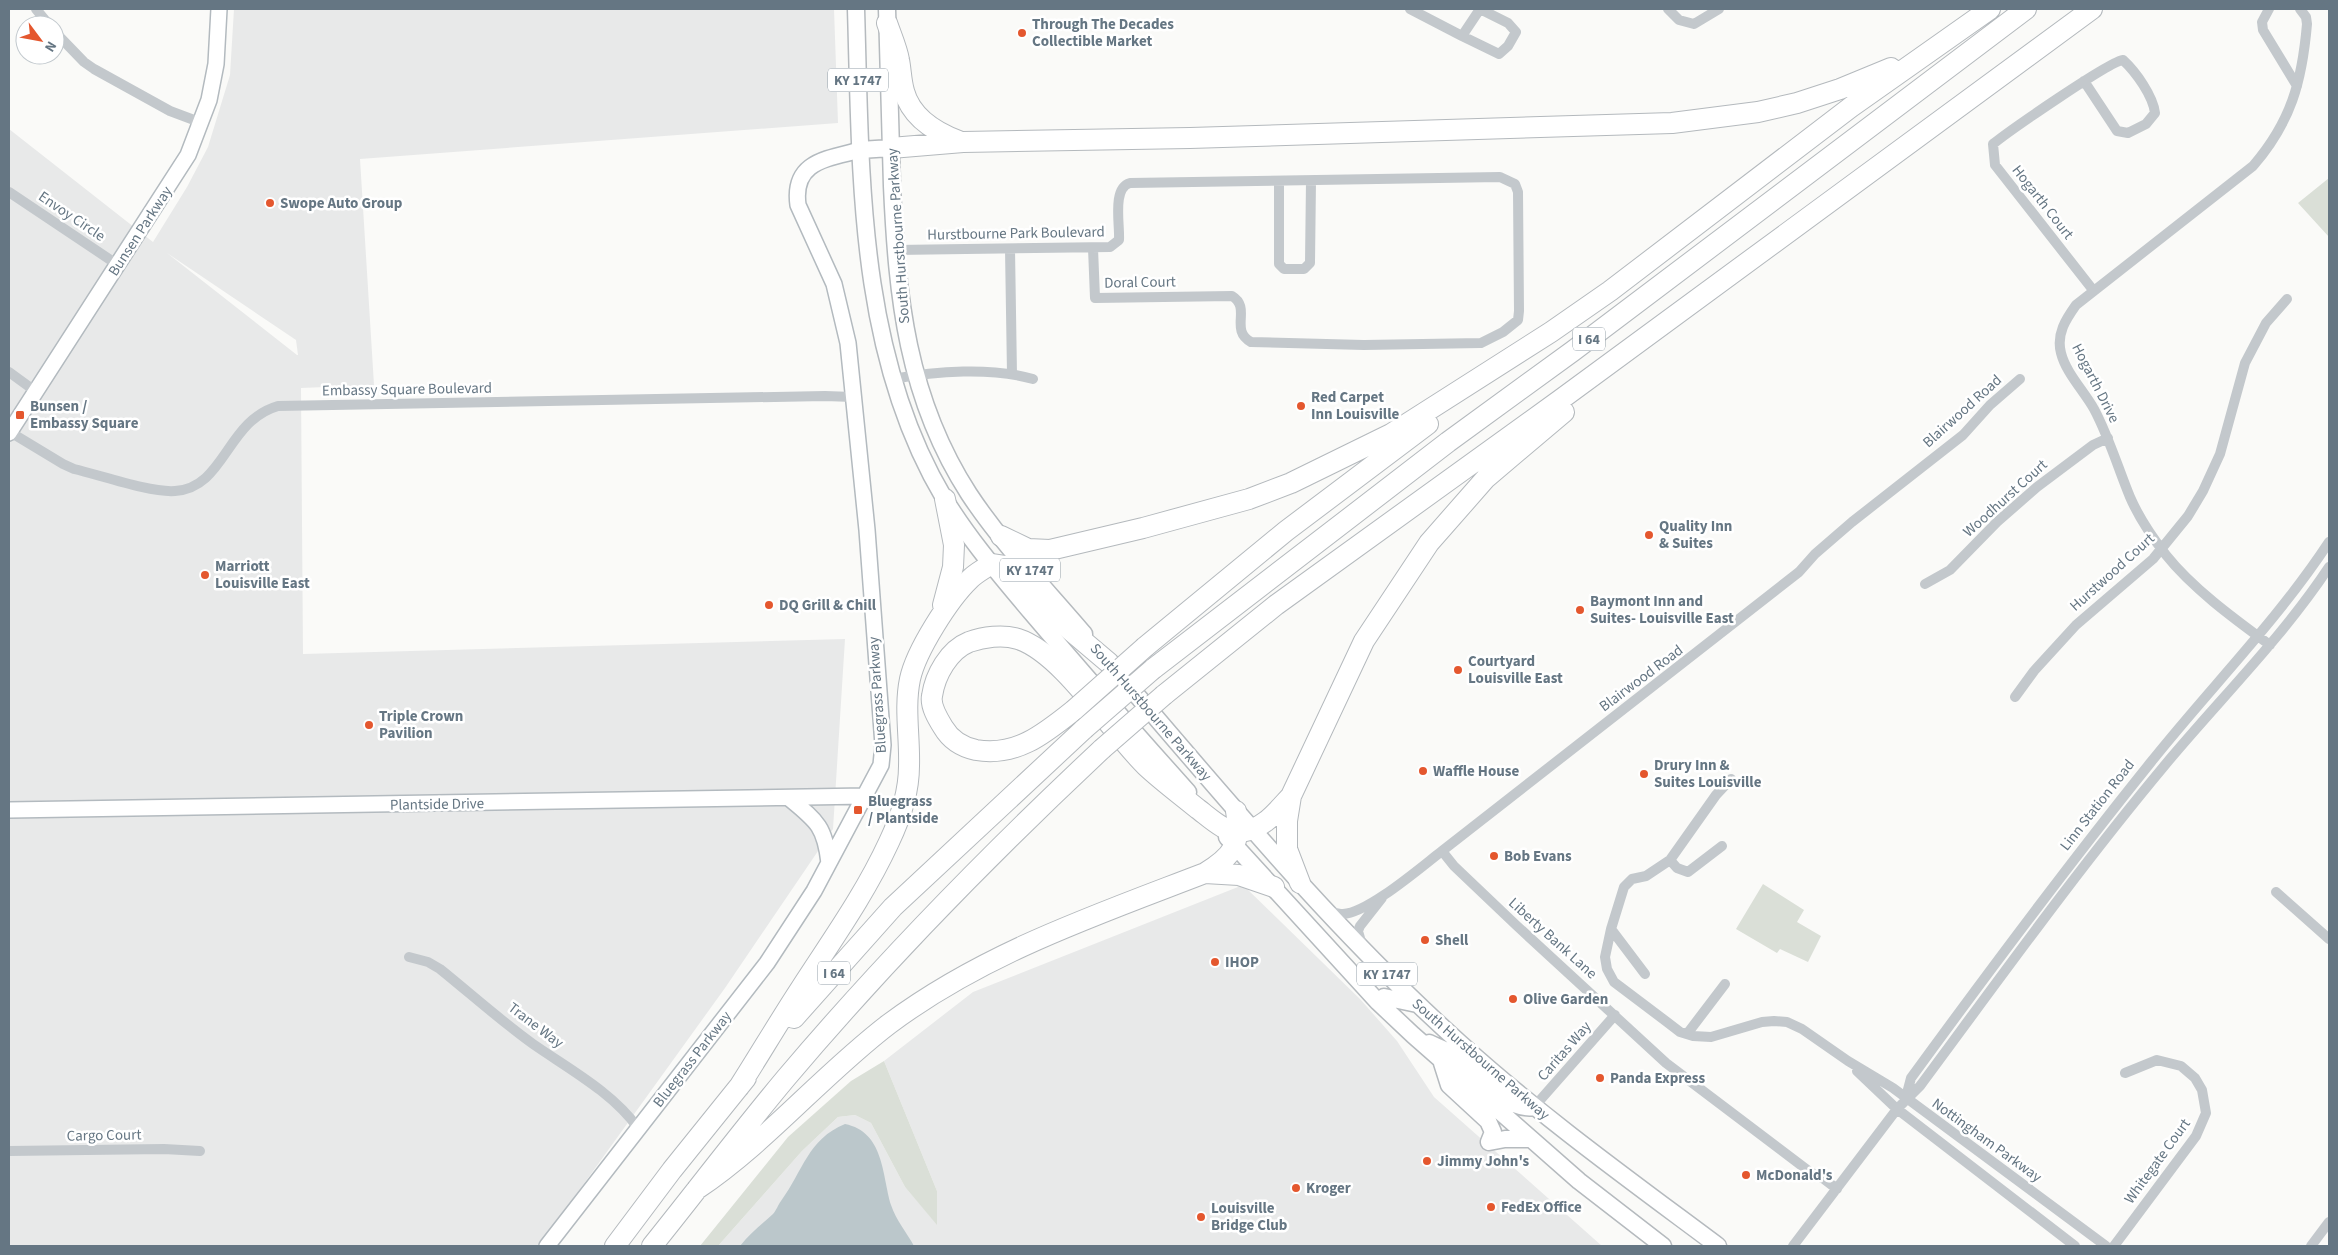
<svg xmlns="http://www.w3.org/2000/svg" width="2338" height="1255" font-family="'Source Sans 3',sans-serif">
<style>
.built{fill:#e8e9e9;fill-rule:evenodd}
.green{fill:#dadfd7}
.water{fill:#bbc7cb}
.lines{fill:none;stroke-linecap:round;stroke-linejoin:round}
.secondary-casing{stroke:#b3babf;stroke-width:18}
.primary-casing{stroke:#b5babe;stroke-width:19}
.highway-casing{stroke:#b4b9bd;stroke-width:22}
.street{stroke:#c3c8cc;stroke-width:10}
.secondary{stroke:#fff;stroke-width:15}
.primary{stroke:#fff;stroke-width:16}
.highway{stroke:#fff;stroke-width:20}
.highway-bridge-casing{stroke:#b4b9bd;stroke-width:22;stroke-linecap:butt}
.highway-bridge{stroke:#fff;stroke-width:20}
.poi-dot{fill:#e4572e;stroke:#fff;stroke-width:2}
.labels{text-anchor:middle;stroke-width:5;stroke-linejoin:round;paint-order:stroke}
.shield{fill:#fff;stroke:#939fa8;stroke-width:1}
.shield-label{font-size:14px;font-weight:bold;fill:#657683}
.poi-label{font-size:15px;font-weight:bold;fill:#657683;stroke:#fff;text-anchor:start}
.street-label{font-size:15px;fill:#657683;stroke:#fff}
</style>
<rect width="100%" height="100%" fill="#fafaf8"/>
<path class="built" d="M234 9H834L838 123 360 159 374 385 301 388 303 654 845 639 833 829 725 988 539 1246H9V129L153 242 187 187 208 147 230 75ZM167 253 296 340 298 355H297Z
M1243 885 1360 999 1397 1041 1434 1097 1602 1246H718L802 1151 838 1117 855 1115 871 1123 905 1187 937 1224V1191L884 1061 973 992Z"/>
<path class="green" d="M2329 178V237L2298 203Z
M1763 884 1804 910 1797 922 1821 936 1808 962 1780 949 1777 953 1736 929Z
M884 1061 937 1191V1225L905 1187 871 1123 855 1115 838 1117 802 1151 718 1246H700L788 1137 851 1081Z"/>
<path class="water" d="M845 1124C884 1132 882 1174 891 1205 896 1220 907 1233 914 1246H740C750 1233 761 1225 773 1214 776 1211 778 1205 781 1201 803 1171 808 1139 845 1124Z"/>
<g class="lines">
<g class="secondary-casing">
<path id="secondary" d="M9 433 188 155 209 100 216 64 219 9
M790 799C817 821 825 827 829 863
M9 810 865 796
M547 1246 767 963 814 891 881 765 883 745 867 530 848 343 834 284 798 205C792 161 827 159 860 150"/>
</g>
<g class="primary-casing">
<path id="primary" d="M856 9C861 173 857 352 944 498 968 538 1000 575 1030 611 1082 672 1134 732 1188 792
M887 9C889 68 890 127 892 186 897 297 907 398 969 494 1002 544 1045 588 1084 634
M860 150 891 148
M1123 679C1231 805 1337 933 1461 1044 1542 1117 1631 1181 1718 1246
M1227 837 1378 1002 1413 1035 1579 1181 1663 1246
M1378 1002 1384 997 1417 1004
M1429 1043C1435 1046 1444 1049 1450 1053 1473 1069 1505 1112 1534 1107
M1442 1063 1449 1085 1488 1121 1493 1132 1489 1142
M1489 1142 1505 1139H1530"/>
</g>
<g class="highway-casing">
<path id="highway" d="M887 23C891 35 897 48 899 60 901 70 901 81 904 91 911 117 935 132 959 141
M891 148 963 142 1190 138 1672 123 1758 112 1797 103 1840 89 1891 68
M1001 536 1028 549 1050 550 1143 528 1249 499 1291 483 1391 434 1551 332 1610 291 1851 107 1990 9
M943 605 953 567 954 545 945 499
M1145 647 1286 531 1428 424
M1153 669 1448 442 1573 351 2026 9
M1164 695 1276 605 1560 400 2092 9
M1074 710C1044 734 1016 757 976 750 962 747 950 739 943 727 938 719 930 706 932 696 935 675 949 650 969 642 983 637 1003 634 1018 639 1062 653 1111 732 1146 766 1162 781 1181 795 1198 809 1209 817 1226 834 1241 832 1264 829 1276 812 1291 796
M1205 873 1239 875 1274 887
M1300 883 1287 849V821L1291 796 1364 641 1429 543 1486 478 1564 412
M794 1018 893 907 1084 729
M739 1087C760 1054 780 1020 801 988 832 940 865 894 889 842 900 819 909 792 909 766 910 737 904 708 910 679 916 651 949 599 970 579 976 573 984 569 991 564L1011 567 1022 576 1057 619 1109 663
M697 1189C766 1143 822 1075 889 1024 984 953 1096 915 1205 873 1232 857 1242 844 1236 811
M615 1246 672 1170 746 1078
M652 1246C697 1190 740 1133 786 1078 884 962 991 853 1102 749"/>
</g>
<path class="street" d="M36 9 49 25
M1410 9 1462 36 1480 9
M1668 9 1679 20 1694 24 1719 9
M2269 9 2262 22 2263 30 2297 86
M55 32 84 62 94 69 170 111 202 123
M1462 36 1499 54 1508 46 1516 32 1508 23 1480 9
M2084 81 2117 131 2128 133 2146 124 2155 113C2153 96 2136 72 2123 60 2110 61 2009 131 1993 144L1995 165 2093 290
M1279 181V264L1284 269H1304L1310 263 1311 181
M9 192 118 265
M1010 249 1012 374
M896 250 1110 247 1119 240C1120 224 1112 188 1130 183L1500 177 1515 184 1518 192 1519 311 1518 320 1503 332 1481 343 1364 345 1251 342C1229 330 1252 308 1232 296L1095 298 1093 248
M9 372 35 391
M893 379C936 371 991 367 1033 379
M10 432 63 464 74 469C100 475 151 493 175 491 225 488 226 421 278 406L825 396 853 397
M1925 584 1950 570 1997 522 2037 487 2093 445 2108 438
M2270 645C2236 620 2193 589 2166 555 2152 537 2139 518 2130 497 2118 468 2109 437 2094 409 2084 391 2066 373 2061 353 2056 334 2066 319 2076 305L2253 166C2291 122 2302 82 2307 24L2306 17 2300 9
M2015 697 2034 671 2076 625 2153 559 2188 516 2203 491 2220 454 2245 363 2266 323 2287 299
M1731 779 1716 795 1670 860 1646 876 1632 879 1624 887 1611 929 1605 957 1607 969 1614 982 1667 1022 1680 1032 1693 1036 1711 1037 1762 1022 1774 1021 1787 1022 1802 1029 1848 1061 1893 1088 2106 1246
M1442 851 1454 866 1516 925 1666 1063 1810 1172 1824 1179 1837 1189
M1670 860 1677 868 1688 872 1722 846
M2276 892 2329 939
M1328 911C1332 912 1338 914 1343 914 1368 913 1421 867 1442 851L1799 572 1815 554 1852 522 1963 435 1990 405 2020 379
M1611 929 1645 974
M1362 945 1358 931 1360 926 1382 898
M409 957 428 962 440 969C471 994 501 1021 533 1044 569 1069 612 1092 638 1128
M1687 1034 1725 984
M1857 1071 1897 1109 2075 1246
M1906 1097 1911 1078C1989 971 2068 865 2151 762 2210 688 2277 621 2329 542
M1534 1107 1615 1015
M9 1151 164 1149 200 1151
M1793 1246 1897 1109 1920 1086C2000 978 2079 868 2165 765 2220 699 2282 638 2329 567
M2114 1246 2196 1136 2206 1113 2202 1090 2195 1078 2181 1066 2157 1060 2125 1073
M2311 1246 2329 1222"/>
<use href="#secondary" class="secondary"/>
<use href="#primary" class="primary"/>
<use href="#highway" class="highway"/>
<g class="highway-bridge-casing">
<path id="highway-bridge" d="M1074 710 1145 647
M1084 729 1153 669
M1102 749 1164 695"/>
</g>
<use href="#highway-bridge" class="highway-bridge"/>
</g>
<g class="poi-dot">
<circle cx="1022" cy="33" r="5"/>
<circle cx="270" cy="203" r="5"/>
<circle cx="1301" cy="406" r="5"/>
<rect x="15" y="410" width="10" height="10" rx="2.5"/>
<circle cx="1649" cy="535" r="5"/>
<circle cx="205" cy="575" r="5"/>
<circle cx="769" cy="605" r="5"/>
<circle cx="1580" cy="610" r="5"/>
<circle cx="1458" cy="670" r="5"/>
<circle cx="369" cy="725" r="5"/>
<circle cx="1423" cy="771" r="5"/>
<circle cx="1644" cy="774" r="5"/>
<rect x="853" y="805" width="10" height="10" rx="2.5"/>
<circle cx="1494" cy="856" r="5"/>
<circle cx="1425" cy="940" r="5"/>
<circle cx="1215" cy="962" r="5"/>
<circle cx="1513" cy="999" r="5"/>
<circle cx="1600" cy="1078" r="5"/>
<circle cx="1427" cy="1161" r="5"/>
<circle cx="1746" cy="1175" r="5"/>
<circle cx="1296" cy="1188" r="5"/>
<circle cx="1491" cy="1207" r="5"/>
<circle cx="1201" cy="1217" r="5"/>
</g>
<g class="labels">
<g class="shield">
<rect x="828" y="68.5" width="60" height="23" rx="4"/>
<rect x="1573" y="327.5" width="32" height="23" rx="4"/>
<rect x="1000" y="558.5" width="60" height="23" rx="4"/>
<rect x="818" y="961.5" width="32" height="23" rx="4"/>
<rect x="1357" y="962.5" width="60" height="23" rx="4"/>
</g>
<g class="shield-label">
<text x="858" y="85">KY 1747</text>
<text x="1589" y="344">I 64</text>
<text x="1030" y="575">KY 1747</text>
<text x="834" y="978">I 64</text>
<text x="1387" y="979">KY 1747</text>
</g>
<g class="poi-label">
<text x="1032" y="29">Through The Decades<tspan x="1032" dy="17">Collectible Market</tspan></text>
<text x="280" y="208">Swope Auto Group</text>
<text x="1311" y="402">Red Carpet<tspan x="1311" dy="17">Inn Louisville</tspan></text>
<text x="30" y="411">Bunsen /<tspan x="30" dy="17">Embassy Square</tspan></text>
<text x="1659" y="531">Quality Inn<tspan x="1659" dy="17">&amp; Suites</tspan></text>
<text x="215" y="571">Marriott<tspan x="215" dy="17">Louisville East</tspan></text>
<text x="1590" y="606">Baymont Inn and<tspan x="1590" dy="17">Suites- Louisville East</tspan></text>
<text x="779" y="610">DQ Grill &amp; Chill</text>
<text x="1468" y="666">Courtyard<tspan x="1468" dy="17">Louisville East</tspan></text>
<text x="379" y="721">Triple Crown<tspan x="379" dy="17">Pavilion</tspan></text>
<text x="1654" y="770">Drury Inn &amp;<tspan x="1654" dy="17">Suites Louisville</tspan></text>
<text x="1433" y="776">Waffle House</text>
<text x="868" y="806">Bluegrass<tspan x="868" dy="17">/ Plantside</tspan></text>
<text x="1504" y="861">Bob Evans</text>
<text x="1435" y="945">Shell</text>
<text x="1225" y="967">IHOP</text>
<text x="1523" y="1004">Olive Garden</text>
<text x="1610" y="1083">Panda Express</text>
<text x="1437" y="1166">Jimmy John's</text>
<text x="1756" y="1180">McDonald's</text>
<text x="1306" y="1193">Kroger</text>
<text x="1501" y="1212">FedEx Office</text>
<text x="1211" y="1213">Louisville<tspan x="1211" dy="17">Bridge Club</tspan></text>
</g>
<g class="street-label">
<text transform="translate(2043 202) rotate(52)" y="5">Hogarth Court</text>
<text transform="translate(72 216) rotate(34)" y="5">Envoy Circle</text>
<text transform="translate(140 231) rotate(-57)" y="5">Bunsen Parkway</text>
<text transform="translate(1016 233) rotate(-1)" y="5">Hurstbourne Park Boulevard</text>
<text transform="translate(898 236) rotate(-94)" y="5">South Hurstbourne Parkway</text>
<text transform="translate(1140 282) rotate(-1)" y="5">Doral Court</text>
<text transform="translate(2096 383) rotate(63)" y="5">Hogarth Drive</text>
<text transform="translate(407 389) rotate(-1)" y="5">Embassy Square Boulevard</text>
<text transform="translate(1962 411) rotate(-42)" y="5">Blairwood Road</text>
<text transform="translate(2005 498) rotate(-42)" y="5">Woodhurst Court</text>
<text transform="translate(2112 572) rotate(-42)" y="5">Hurstwood Court</text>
<text transform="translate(1641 678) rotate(-37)" y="5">Blairwood Road</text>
<text transform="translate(877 695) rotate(-94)" y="5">Bluegrass Parkway</text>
<text transform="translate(1151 712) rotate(49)" y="5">South Hurstbourne Parkway</text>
<text transform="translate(437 804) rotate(-1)" y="5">Plantside Drive</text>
<text transform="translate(2097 805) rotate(-52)" y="5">Linn Station Road</text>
<text transform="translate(1553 938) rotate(42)" y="5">Liberty Bank Lane</text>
<text transform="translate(536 1025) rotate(37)" y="5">Trane Way</text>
<text transform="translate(1564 1051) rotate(-49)" y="5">Caritas Way</text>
<text transform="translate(692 1059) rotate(-52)" y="5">Bluegrass Parkway</text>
<text transform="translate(1481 1059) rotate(41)" y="5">South Hurstbourne Parkway</text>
<text transform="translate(104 1135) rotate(-1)" y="5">Cargo Court</text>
<text transform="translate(1987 1140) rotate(36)" y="5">Nottingham Parkway</text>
<text transform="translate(2157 1161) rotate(-54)" y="5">Whitegate Court</text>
</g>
</g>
<rect width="2338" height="1255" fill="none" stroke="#657683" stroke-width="20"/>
<g transform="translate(40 40) rotate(122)"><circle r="24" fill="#ffffff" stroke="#c1c8cd"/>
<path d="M0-4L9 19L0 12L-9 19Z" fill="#e4572e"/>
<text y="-8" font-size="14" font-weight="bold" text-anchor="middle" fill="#657683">N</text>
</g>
</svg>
